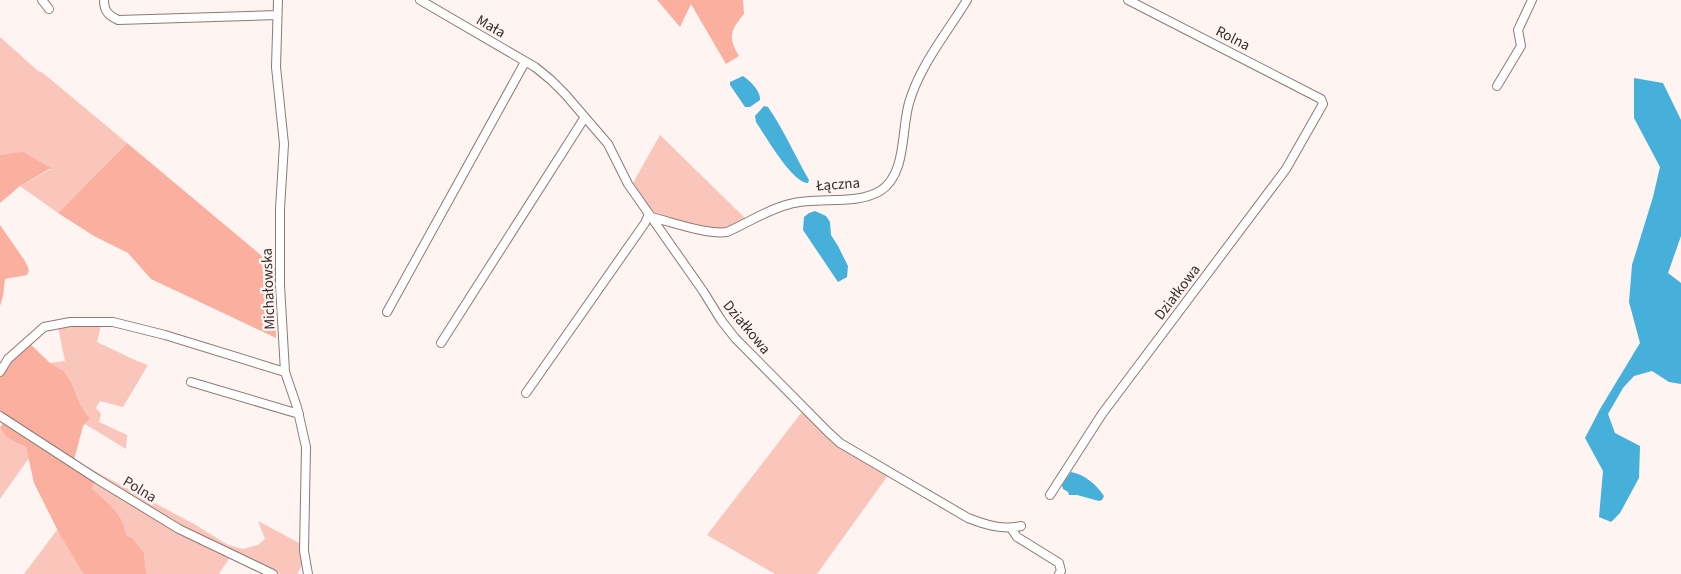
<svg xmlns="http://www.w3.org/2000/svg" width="1681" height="574" font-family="'Source Sans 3',sans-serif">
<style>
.green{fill:#fac6bb}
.forest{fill:#faaf9f}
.water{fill:#46b0db}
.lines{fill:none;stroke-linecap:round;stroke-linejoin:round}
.street-casing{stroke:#8f7975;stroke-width:10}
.street{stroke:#fff;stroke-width:8}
.labels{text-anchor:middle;stroke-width:5;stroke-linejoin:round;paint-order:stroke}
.street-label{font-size:15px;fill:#372e2c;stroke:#fef4f1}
</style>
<rect width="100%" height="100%" fill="#fef4f1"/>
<path class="green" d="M0 37 38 71 43 73 127 143 58 213 20 186 51 169 0 155Z
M660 135 746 219 721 230 653 214 633 183Z
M71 325H101L97 342 137 361 148 365 123 407 100 401 96 408 101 414 99 422 127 435 126 449 85 424 90 419 81 406 72 384 64 371 50 363 65 361 58 327Z
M802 412 834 444 889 474 817 574H775L707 535Z
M0 429C5 438 16 443 26 447L29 458 0 499Z
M74 460 194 524 228 545 243 549 258 545 265 539 258 521 301 544 303 564 297 574H280L182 526Z
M94 481 230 557 219 574H147L146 572 144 553 126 536 92 489Z
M57 530 85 574H24Z"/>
<path class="forest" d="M657 0H743L744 14C731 30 727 36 739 56L726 64 691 4 680 27Z
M127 143 275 267 276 338 151 279 128 253 94 236 58 213Z
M23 152 51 168 20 186 0 203V155Z
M0 225 25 261 29 270 27 275 5 279 3 296 0 306Z
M29 343 50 363 64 371 72 384 81 406 90 419 83 426 74 460 31 434 0 411V376L10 360Z
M3 422 28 440 94 481 92 489C107 502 124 515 126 536L132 538 144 553 146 572 147 574H85L82 571 60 535 34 483 26 447C16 443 4 438 0 428Z"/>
<path class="water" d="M743 76C750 81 761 91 760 100L750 107H745L730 85V82Z
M1634 78 1663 83 1681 120V236L1668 273 1681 283V384L1669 382 1652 371 1634 376 1623 388 1608 414 1615 433 1640 446 1639 478 1620 513 1611 522 1599 517 1603 471 1585 438 1600 409 1640 343 1629 302 1632 265 1653 197 1660 167 1634 118Z
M764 106 768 107C784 130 795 156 809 180L808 183C792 183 765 135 756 122L755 116Z
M815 211 826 216 830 222 831 235 838 246 848 266 847 277 838 282 803 230 804 217 809 213Z
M1071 472C1084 474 1097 485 1104 496L1102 500 1099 501 1077 495H1069L1068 492 1063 489 1062 485Z"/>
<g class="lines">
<g class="street-casing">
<path id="street" d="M42 0 49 9
M104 0C104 11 108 15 118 20L277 15
M278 0 276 67 284 144 280 209V285L285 372 297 407 306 447 304 551 308 574
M420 0 535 67 551 80 565 94 608 144 628 184 703 291 721 320 735 338 828 432 840 443 968 518C986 525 1002 530 1021 526
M1497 86 1521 46 1518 30 1532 0
M651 217C672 222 707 235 727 232 748 223 768 209 790 204 818 196 854 206 880 191 907 174 901 130 909 103 920 65 947 33 967 0
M387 312 525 62
M441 343 585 117
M0 372 8 359 44 327 70 322H113L165 335 285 372
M191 382 299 414
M526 393 645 223 649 214
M0 416 97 479 179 529 273 574
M1050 495 1102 414 1286 169 1323 104 1321 99 1128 0
M1011 528 1017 537 1059 563 1061 571 1059 574"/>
</g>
<use href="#street" class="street"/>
</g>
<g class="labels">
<g class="street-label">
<text transform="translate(491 26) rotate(30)" y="5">Mała</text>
<text transform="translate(1233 38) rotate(27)" y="5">Rolna</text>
<text transform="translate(838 184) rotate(-4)" y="5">Łączna</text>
<text transform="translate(268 289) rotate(-92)" y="5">Michałowska</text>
<text transform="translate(1177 292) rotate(-53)" y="5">Działkowa</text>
<text transform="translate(747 327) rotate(50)" y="5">Działkowa</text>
<text transform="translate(140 489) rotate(31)" y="5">Polna</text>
</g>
</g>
</svg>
